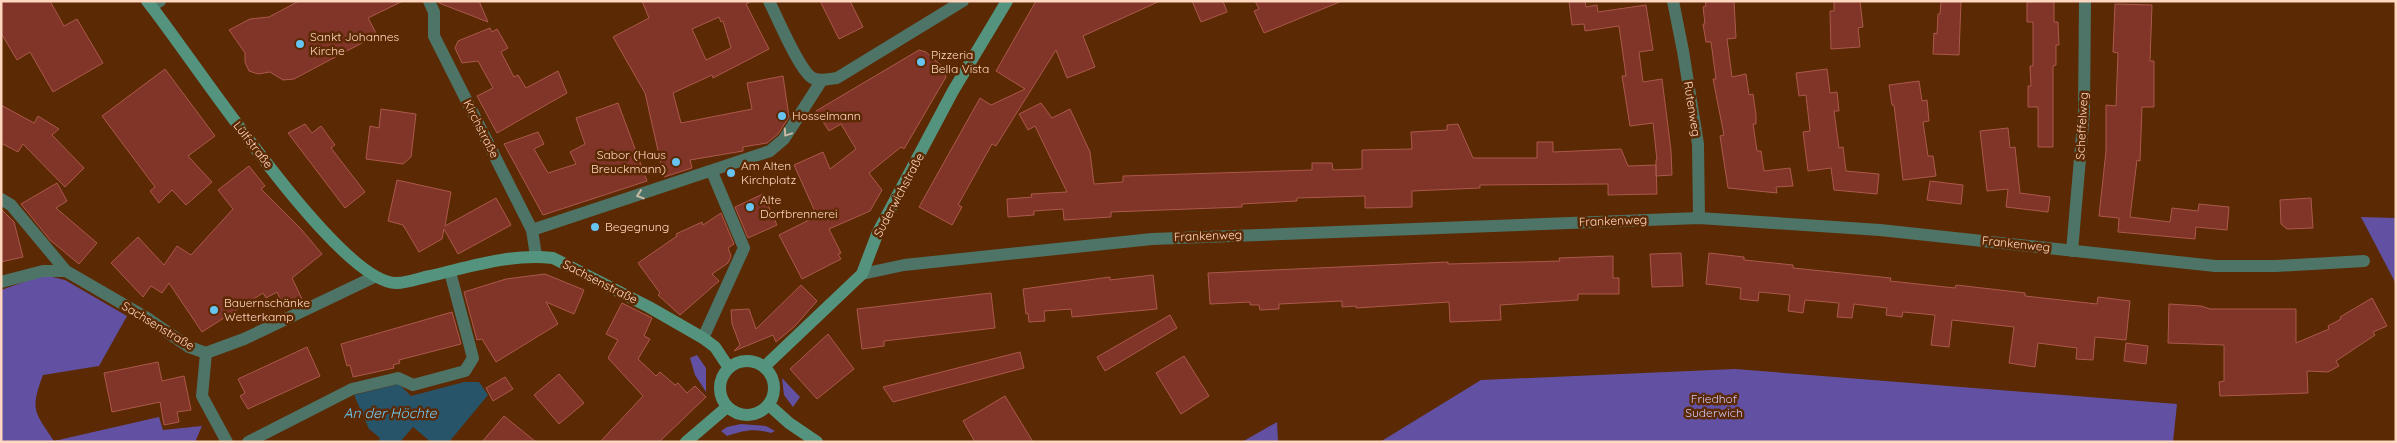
<svg xmlns="http://www.w3.org/2000/svg" width="2397" height="443" font-family="Quicksand,sans-serif">
<style>
.green{fill:#6251a3}
.water{fill:#275469}
.building{fill:#813428;stroke:#ab594c;fill-rule:evenodd}
.lines{fill:none;stroke-linecap:round;stroke-linejoin:round}
.street{stroke:#4d7466;stroke-width:12}
.secondary{stroke:#54947f;stroke-width:12}
.oneway{stroke:#cab9a5}
.poi-dot{fill:#67c4f0;stroke:#5b2903;stroke-width:2}
.labels{text-anchor:middle;stroke-width:5;stroke-linejoin:round;paint-order:stroke}
.poi-label{font-size:12px;fill:#ffd6c0;stroke:#5b2903;text-anchor:start}
.street-label{font-size:12px;fill:#ffd6c0;stroke:#5b2903}
.park-label{font-size:12px;fill:#cfc8fc;stroke:#5b2903}
.water-label{font-size:14px;font-style:italic;fill:#6fcdf9;stroke:#5b2903}
</style>
<rect width="100%" height="100%" fill="#5b2903"/>
<path class="green" d="M2361 217 2396 218V284Z
M44 275 65 280 127 316 99 366 43 375C30 410 34 411 54 441L159 417 163 430 202 426 195 442H1V290Z
M697 355 706 368V392L695 375 690 358Z
M1735 369 2177 404 2173 442H1380L1481 380Z
M782 378 800 397 793 407 784 395Z
M1277 422 1278 442H1242Z
M741 424 766 426 775 431 771 433C754 428 744 430 727 436L721 431 727 427Z"/>
<path class="water" d="M464 382H479L488 395 449 442H431L413 427 400 442H378L380 438 369 429 354 395 399 384 411 396Z"/>
<path class="building" d="M1 1H50L64 26 77 19 103 63 53 92 30 52 17 60 1 33Z
M299 1H403L368 18 377 35 294 79 283 80 270 72 258 74 249 71 245 62V53L229 30 250 19 269 17Z
M438 1H479L488 22 439 3Z
M642 1H752L746 4 769 49 713 78 712 75 673 93 681 123 752 109 747 83 783 76 789 117 778 134 767 143 743 147V151L690 160 692 168 664 177 645 93 613 37 649 18ZM719 17 721 22 723 21 731 48 706 60 692 29Z
M820 1H850L863 27 839 39Z
M1036 1H1160L1083 36 1095 67 1067 78 1056 50 996 146 992 144 958 205 962 207 952 225 919 207 980 98 991 105 1025 89 996 71Z
M1192 1H1223L1227 12 1201 22Z
M1255 1H1342L1264 33 1254 11 1259 9Z
M1569 1H1585L1586 7 1597 5 1598 12 1646 5 1653 50 1639 52 1643 82 1662 79 1671 151 1672 175 1656 176V160H1657L1653 123 1630 126 1622 76H1626L1619 26 1585 31 1584 24 1572 25Z
M1705 1H1734L1736 38 1727 39 1732 77 1746 74 1749 95 1753 94 1756 115V124H1753L1757 151H1761L1764 171 1790 168 1793 186 1776 187 1777 193 1728 188 1720 136 1724 135 1713 79H1716L1711 42H1706L1703 24H1705L1703 7 1706 6Z
M1834 1H1860L1863 27 1858 28 1860 47 1831 49 1830 11H1834Z
M1941 1H1961L1959 55 1933 54 1934 33 1937 34 1938 14H1940Z
M2054 1V22H2058L2059 45H2056V65L2053 66V147H2038V107H2028V86H2031L2030 66H2033V22H2027V2Z
M2115 4 2152 5 2150 61H2154V107H2142L2140 161 2137 160 2130 217 2170 222 2172 208 2198 211 2199 204 2229 207 2227 230 2196 227 2195 239 2118 232 2119 218 2099 216 2106 151V105L2116 106 2118 53 2113 52Z
M490 28 492 32 497 29 508 48 501 52 514 77 518 75 526 88 558 71 567 93 497 133 477 96 493 88 478 61 462 63 455 48 458 41Z
M919 50 926 52 944 68 946 77 904 149 901 147 869 173 882 190 870 211 829 229 841 253 838 254 841 259 802 279 779 235 817 216 794 165 823 152 830 169 856 149 841 124 829 131 816 111Z
M165 69 215 136 188 156 212 182 186 205 172 190 159 203 150 191 155 187 102 116Z
M1827 69 1830 93 1837 92 1839 111H1834L1839 148 1843 147 1846 171 1879 174 1877 194 1834 190 1831 168 1808 171 1803 132 1810 131 1806 95 1799 96 1796 73Z
M1919 81 1922 101 1927 100 1929 121 1923 122 1928 156H1933L1936 176 1903 180 1894 105H1892L1889 85Z
M618 103 647 181 543 215 504 144 538 132 544 144 534 149 548 173 576 164 570 152 585 144 576 118Z
M1041 103 1052 118 1070 109 1090 152 1094 184 1123 182V176L1312 170V163H1332L1333 170 1362 169V150L1412 149 1411 132 1447 130V125L1458 124 1473 158H1537V142H1553V152L1621 149 1628 166 1656 165 1657 194 1608 195V184L1480 185V188L1412 191V207L1365 208V196L1297 198V201L1242 204V207L1111 212V217L1064 220 1063 209 1034 211V215L1008 217 1007 199 1032 197 1031 194 1067 192 1035 126 1028 130 1019 114Z
M1 105 34 123 38 116 59 129 52 135 84 168 65 187 23 144 18 152 1 143Z
M381 109 416 114 411 157 403 164 366 159 370 126 379 128Z
M305 124 312 133 321 126 335 145 331 148 365 192 345 208 288 133Z
M2008 128 2010 148 2015 147 2020 193 2050 197 2048 212 2006 207 2008 189 1987 191 1980 131Z
M249 166 265 186 261 189 301 229 322 254 292 278 302 299 284 308 277 292 266 298 263 293 202 332 169 283 162 293 151 286 143 297 111 263 138 237 164 265 177 246 191 255 233 209 218 190Z
M397 180 451 192 445 226 496 198 511 225 458 254 444 229 442 239 419 252 403 225 388 221Z
M1930 181 1963 185 1961 204 1927 200Z
M57 183 67 201 56 208 97 243 79 264 50 240 21 204Z
M763 194 777 225 748 238 735 207Z
M2311 198 2313 228 2287 229 2281 224 2280 200Z
M1 209 14 222 23 257 1 262Z
M721 213 734 244 728 248 731 256 728 263 712 274 719 281 680 315 658 295 660 293 638 263 677 236 676 234 702 222 703 225Z
M1681 253 1683 286 1652 287 1650 254Z
M1709 253 1744 257V260L1793 265V268L1891 278 1890 281 1955 288 1956 285 1991 289 2025 293V296L2097 304 2098 297 2130 301 2126 340 2095 337 2093 360 2076 359 2077 348 2038 343 2035 367 2009 363 2014 327 1952 320 1949 347 1931 345 1935 315 1903 312 1902 317 1886 315 1887 308 1854 304 1852 318 1837 317 1839 303 1805 300 1803 313 1788 311 1790 295 1759 292 1758 301 1740 299 1741 288 1706 284Z
M1613 256V278H1619V294H1578V300L1500 305 1501 320 1450 322 1449 302 1356 308V306L1342 307V301L1279 304V309L1260 310 1259 305H1250V302L1210 304 1208 273 1448 262V264L1560 261 1559 258Z
M545 274 584 290 574 314 546 302 558 324 496 362 482 339 477 340 464 292 506 279Z
M1153 275 1157 309 1072 317 1071 309 1044 311 1045 321 1029 322 1028 313 1026 314 1023 289 1110 277V280Z
M801 285 817 301 795 326 776 342 773 335 734 351 740 345 732 324 731 310 749 309 756 329Z
M991 293 995 328 884 341V346L862 349 857 309Z
M2372 298 2387 326 2373 332 2375 335 2336 361 2339 366 2328 372 2307 371 2308 393 2220 396 2219 382 2224 381V345L2168 343 2169 304 2201 306 2210 309H2296V343L2329 329 2328 326 2341 319 2340 317Z
M622 303 652 318 644 336 650 339 638 359 656 376 660 372 675 385 678 383 687 393 695 386 706 397 659 442H600L643 396 608 358 618 340 606 334Z
M452 312 461 344 399 360 400 363 393 365 394 368 353 377 350 365 347 366 341 344Z
M1170 315 1177 328 1105 371 1097 357Z
M828 334 854 369 817 399 790 369Z
M2126 343 2148 346 2146 364 2124 361Z
M307 347 320 376 248 409 240 396 245 393 238 379Z
M1020 352 1024 368 893 402 883 387Z
M1184 356 1209 396 1181 414 1156 373Z
M158 362 162 381 184 376 191 410 177 412 179 422 164 425 160 402 112 412 104 373Z
M559 374 584 403 559 424 534 395Z
M505 377 513 389 493 401 486 388Z
M1005 396 1033 442H975L963 421Z
M504 416 536 442H482Z"/>
<g class="lines">
<path class="street" d="M429 1 434 12V36L532 230 536 256
M769 1C777 17 798 67 811 77 818 82 829 79 837 78L963 1
M1673 1 1683 51 1698 144 1699 218
M151 6 160 1
M1 199 11 205 66 271 147 318 189 347 206 353 244 339 374 277
M532 230 770 151 784 139 822 80
M2072 251 2084 112 2085 1
M862 274 904 265 1152 239 1699 218 1880 230 2215 266H2276L2364 261
M1 282 43 271H66
M703 338 744 248 712 172
M206 353 202 396 227 442
M248 442 352 389 398 378 413 385 465 371 473 358 450 272"/>
<path class="secondary" d="M147 1C188 51 338 285 397 283 407 283 420 278 430 276 470 267 511 253 553 258L649 307 703 338 715 347 729 368
M720 388a27 27 0 1 1 54 0a27 27 0 1 1-54 0Z
M764 367 862 274 878 232 953 91 1007 1
M769 405 789 423 817 442
M686 442 727 407"/>
</g>
<defs><path id="oneway-chevron" d="M-2-3.5L2.5 0L-2 3.5" fill="none" stroke-width="1.6" stroke-linecap="round" stroke-linejoin="round" transform="scale(1.25)"/></defs>
<g class="oneway">
<use href="#oneway-chevron" transform="translate(787 133) rotate(124)"/>
<use href="#oneway-chevron" transform="translate(640 195) rotate(162)"/>
</g>
<g class="poi-dot">
<circle cx="300" cy="44" r="5"/>
<circle cx="921" cy="62" r="5"/>
<circle cx="782" cy="116" r="5"/>
<circle cx="676" cy="162" r="5"/>
<circle cx="731" cy="173" r="5"/>
<circle cx="750" cy="207" r="5"/>
<circle cx="595" cy="227" r="5"/>
<circle cx="214" cy="310" r="5"/>
</g>
<g class="labels">
<g class="poi-label">
<text x="310" y="41">Sankt Johannes<tspan x="310" dy="14">Kirche</tspan></text>
<text x="931" y="59">Pizzeria<tspan x="931" dy="14">Bella Vista</tspan></text>
<text x="792" y="120">Hosselmann</text>
<text x="666" y="159" text-anchor="end">Sabor (Haus<tspan x="666" dy="14">Breuckmann)</tspan></text>
<text x="741" y="170">Am Alten<tspan x="741" dy="14">Kirchplatz</tspan></text>
<text x="760" y="204">Alte<tspan x="760" dy="14">Dorfbrennerei</tspan></text>
<text x="605" y="231">Begegnung</text>
<text x="224" y="307">Bauernschänke<tspan x="224" dy="14">Wetterkamp</tspan></text>
</g>
<g class="street-label">
<text transform="translate(1692 109) rotate(81)" y="4">Rutenweg</text>
<text transform="translate(2082 126) rotate(-87)" y="4">Scheffelweg</text>
<text transform="translate(481 129) rotate(63)" y="4">Kirchstraße</text>
<text transform="translate(253 145) rotate(52)" y="4">Lülfstraße</text>
<text transform="translate(899 195) rotate(-62)" y="4">Suderwichstraße</text>
<text transform="translate(1613 221) rotate(-2)" y="4">Frankenweg</text>
<text transform="translate(1208 236) rotate(-2)" y="4">Frankenweg</text>
<text transform="translate(2016 244) rotate(6)" y="4">Frankenweg</text>
<text transform="translate(600 282) rotate(27)" y="4">Sachsenstraße</text>
<text transform="translate(158 326) rotate(31)" y="4">Sachsenstraße</text>
</g>
<g class="park-label">
<text x="1714" y="403">Friedhof<tspan x="1714" dy="14">Suderwich</tspan></text>
</g>
<g class="water-label">
<text x="390" y="418">An der Höchte</text>
</g>
</g>
<rect width="2397" height="443" fill="none" stroke="#ffd6c0" stroke-width="5"/>
</svg>
